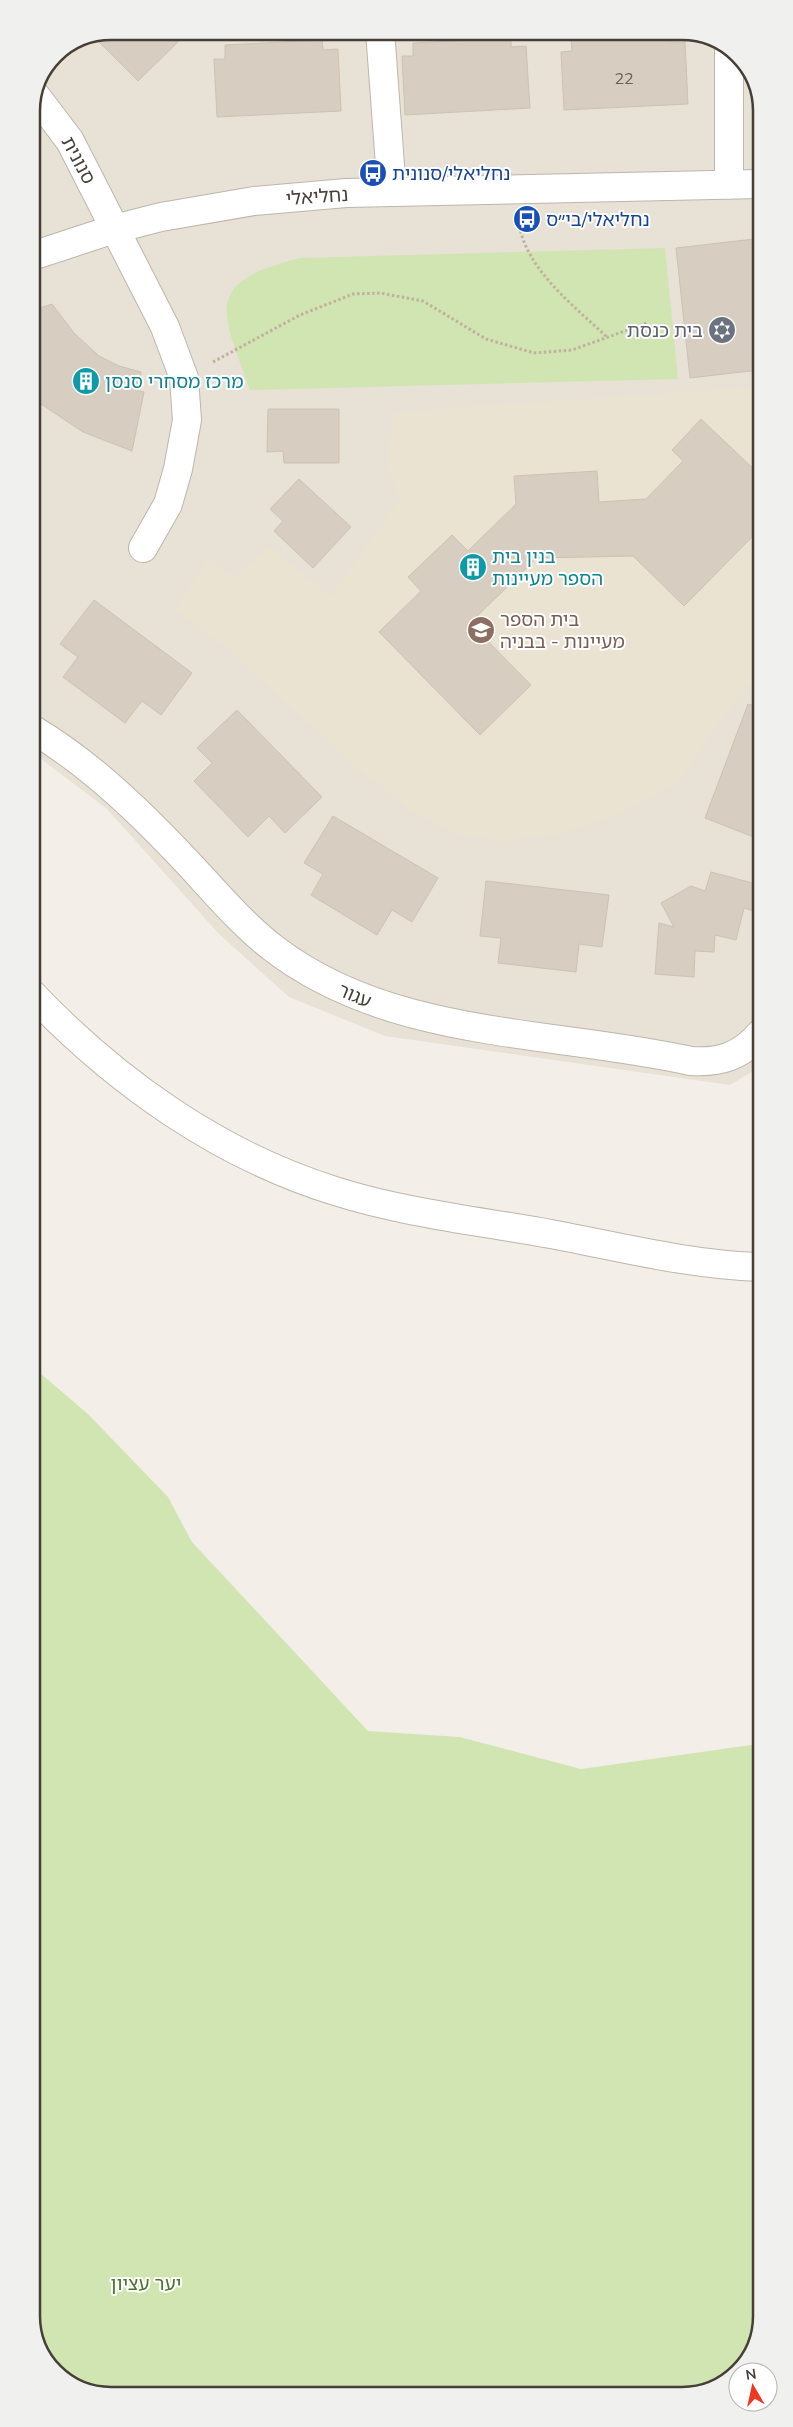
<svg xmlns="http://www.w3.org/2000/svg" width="793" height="2427" font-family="Mulish,'Noto Sans Hebrew',sans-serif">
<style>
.residential{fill:#e7e1d6}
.education{fill:#ebe3d2}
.green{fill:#d1e5b2}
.building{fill:#d7cdc0;stroke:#cec2b1}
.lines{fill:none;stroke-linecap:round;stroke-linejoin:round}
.minor-casing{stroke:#beb6ab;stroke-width:30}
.path{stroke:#bfb19c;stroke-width:3;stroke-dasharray:2.5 2.5;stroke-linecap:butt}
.minor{stroke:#fff;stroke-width:28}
.labels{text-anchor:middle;stroke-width:4;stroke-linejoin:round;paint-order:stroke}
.number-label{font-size:16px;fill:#6a6259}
.street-label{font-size:19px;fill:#463f37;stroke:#fff}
.transit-label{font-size:19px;fill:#164399;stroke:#fff;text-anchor:start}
.worship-label{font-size:19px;fill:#5b616d;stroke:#fff;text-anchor:end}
.culture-label{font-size:19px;fill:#0d838f;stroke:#fff;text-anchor:start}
.education-label{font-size:19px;fill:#785e54;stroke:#fff;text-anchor:start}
.park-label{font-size:19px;fill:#4b752d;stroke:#fff}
.rim{fill:none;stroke:#463f37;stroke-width:2.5}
</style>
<rect width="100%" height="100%" fill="#f3efe8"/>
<path class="residential" d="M111 31H687L734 51 759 91 760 1067 730 1085 385 1036 289 997 219 934 107 809 32 752 31 106 55 54Z"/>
<path class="education" d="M759 387 760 689 748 686 714 729 678 782 618 815 562 833 507 841 463 836 409 809 360 770 230 651 174 609 209 559 235 577 269 547 331 596 401 498 388 471 393 412Z"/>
<path class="green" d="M665 248 678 379 250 390C222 310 201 283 300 258Z
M33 1367 88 1414 168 1497 192 1542 368 1731 460 1737 581 1769 758 1744 761 1742 762 2316 745 2365 702 2393 106 2396 59 2376 34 2336Z"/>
<path class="building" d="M111 31H177L183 37 138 81 95 38Z
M669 33 670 42H685L688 104 564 110 561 52 572 51 571 38Z
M511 38V47L526 46 530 108 405 115 402 56H413V43Z
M322 40 323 50 338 49 341 111 217 117 214 59H225V45Z
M754 239 759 290V370L690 378 676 248Z
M52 304 74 333 99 356 119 366 141 372 139 391 144 392 132 451 83 432 32 398V311Z
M268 409H339V463H284L283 451 267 452Z
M701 419 760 475V529L684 606 633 556 537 558 470 623 531 685 480 735 379 632 421 591 408 577 452 535 468 551 516 504 514 476 597 471 599 502 646 499 683 461 672 450Z
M299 479 351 527 313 568 274 531 283 521 270 509Z
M32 552 41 555 32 577Z
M94 600 192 673 161 715 142 701 125 723 63 677 78 657 60 644Z
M748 704 760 708V828L756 838 705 818Z
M237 710 322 797 285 833 269 816 248 837 194 781 212 763 197 748Z
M333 816 438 878 412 922 392 910 377 935 311 895 323 874 304 863Z
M711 872 760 885V913L744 908 736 940 715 935 714 952 695 951 694 977 655 974 659 923 674 927 661 903 691 886 705 891Z
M486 881 609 895 602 947 579 944 576 972 498 963 501 938 480 936Z"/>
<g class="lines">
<g class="minor-casing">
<path id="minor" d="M380 31 392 192
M36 96 70 141 165 327 184 378 187 420 178 469 168 504 143 548
M729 185V49
M32 256 114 229 161 217 254 201 346 193 759 184
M32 729C91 764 142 814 189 864 216 893 242 924 273 948 391 1039 551 1030 691 1061 720 1063 741 1056 760 1034
M32 994C116 1082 219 1155 335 1191 404 1213 479 1221 551 1234 620 1247 690 1265 760 1267"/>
</g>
<path class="path" d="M519 221C523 267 575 307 607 337
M213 362 300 315 353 294 380 293 423 301 486 339 534 353 572 350 647 323"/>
<use href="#minor" class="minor"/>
</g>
<defs>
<g id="bus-disc" transform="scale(1.4375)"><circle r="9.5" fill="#1a4fb4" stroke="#fff"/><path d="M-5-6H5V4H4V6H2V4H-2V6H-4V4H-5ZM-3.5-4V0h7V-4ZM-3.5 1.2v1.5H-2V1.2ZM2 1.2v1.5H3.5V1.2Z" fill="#fff"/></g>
<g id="synagogue-disc" transform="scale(1.4375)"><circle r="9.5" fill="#6b7280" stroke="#fff"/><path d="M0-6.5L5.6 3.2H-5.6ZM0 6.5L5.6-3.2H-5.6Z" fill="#fff"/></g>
<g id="building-disc" transform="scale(1.4375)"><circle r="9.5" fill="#0f9aa8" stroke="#fff"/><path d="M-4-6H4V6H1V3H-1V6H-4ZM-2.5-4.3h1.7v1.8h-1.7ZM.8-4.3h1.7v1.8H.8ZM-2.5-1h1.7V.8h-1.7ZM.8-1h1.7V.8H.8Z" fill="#fff"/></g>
<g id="school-disc" transform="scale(1.4375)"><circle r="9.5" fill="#8d6e63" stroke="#fff"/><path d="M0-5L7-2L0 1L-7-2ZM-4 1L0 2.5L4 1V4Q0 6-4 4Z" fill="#fff"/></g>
</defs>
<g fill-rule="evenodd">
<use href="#bus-disc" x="373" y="173"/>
<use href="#bus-disc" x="527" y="219"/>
<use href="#synagogue-disc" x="722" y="330"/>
<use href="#building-disc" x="86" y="381"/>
<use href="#building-disc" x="473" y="567"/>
<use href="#school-disc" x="481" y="630"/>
</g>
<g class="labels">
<g class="number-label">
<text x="624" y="84">22</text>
</g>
<g class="street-label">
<text transform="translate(79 160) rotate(62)" y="7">סנונית</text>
<text transform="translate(317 196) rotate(-4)" y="7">נחליאלי</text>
<text transform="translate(355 995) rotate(23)" y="7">עגור</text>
</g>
<g class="transit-label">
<text x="392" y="180">נחליאלי/סנונית</text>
<text x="546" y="226">נחליאלי/בי״ס</text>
</g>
<g class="worship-label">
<text x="703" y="337">בית כנסת</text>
</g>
<g class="culture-label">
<text x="105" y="388">מרכז מסחרי סנסן</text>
<text x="492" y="563">בנין בית<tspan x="492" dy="22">הספר מעיינות</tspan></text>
</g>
<g class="education-label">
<text x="500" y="626">בית הספר<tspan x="500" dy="22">מעיינות - בבניה</tspan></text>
</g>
<g class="park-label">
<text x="146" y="2290">יער עציון</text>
</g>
</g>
<path d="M0 0H793V2427H0ZM111 40H682A71 71 0 0 1 753 111V2316A71 71 0 0 1 682 2387H111A71 71 0 0 1 40 2316V111A71 71 0 0 1 111 40Z" fill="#f0f0ef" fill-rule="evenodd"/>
<path class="rim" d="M111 40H682A71 71 0 0 1 753 111V2316A71 71 0 0 1 682 2387H111A71 71 0 0 1 40 2316V111A71 71 0 0 1 111 40Z"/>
<g transform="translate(753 2387) rotate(351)"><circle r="24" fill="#ffffff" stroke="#b5b2af"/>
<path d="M0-4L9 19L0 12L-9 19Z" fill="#ef3822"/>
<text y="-8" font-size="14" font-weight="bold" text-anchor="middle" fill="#463f37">N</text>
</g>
</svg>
